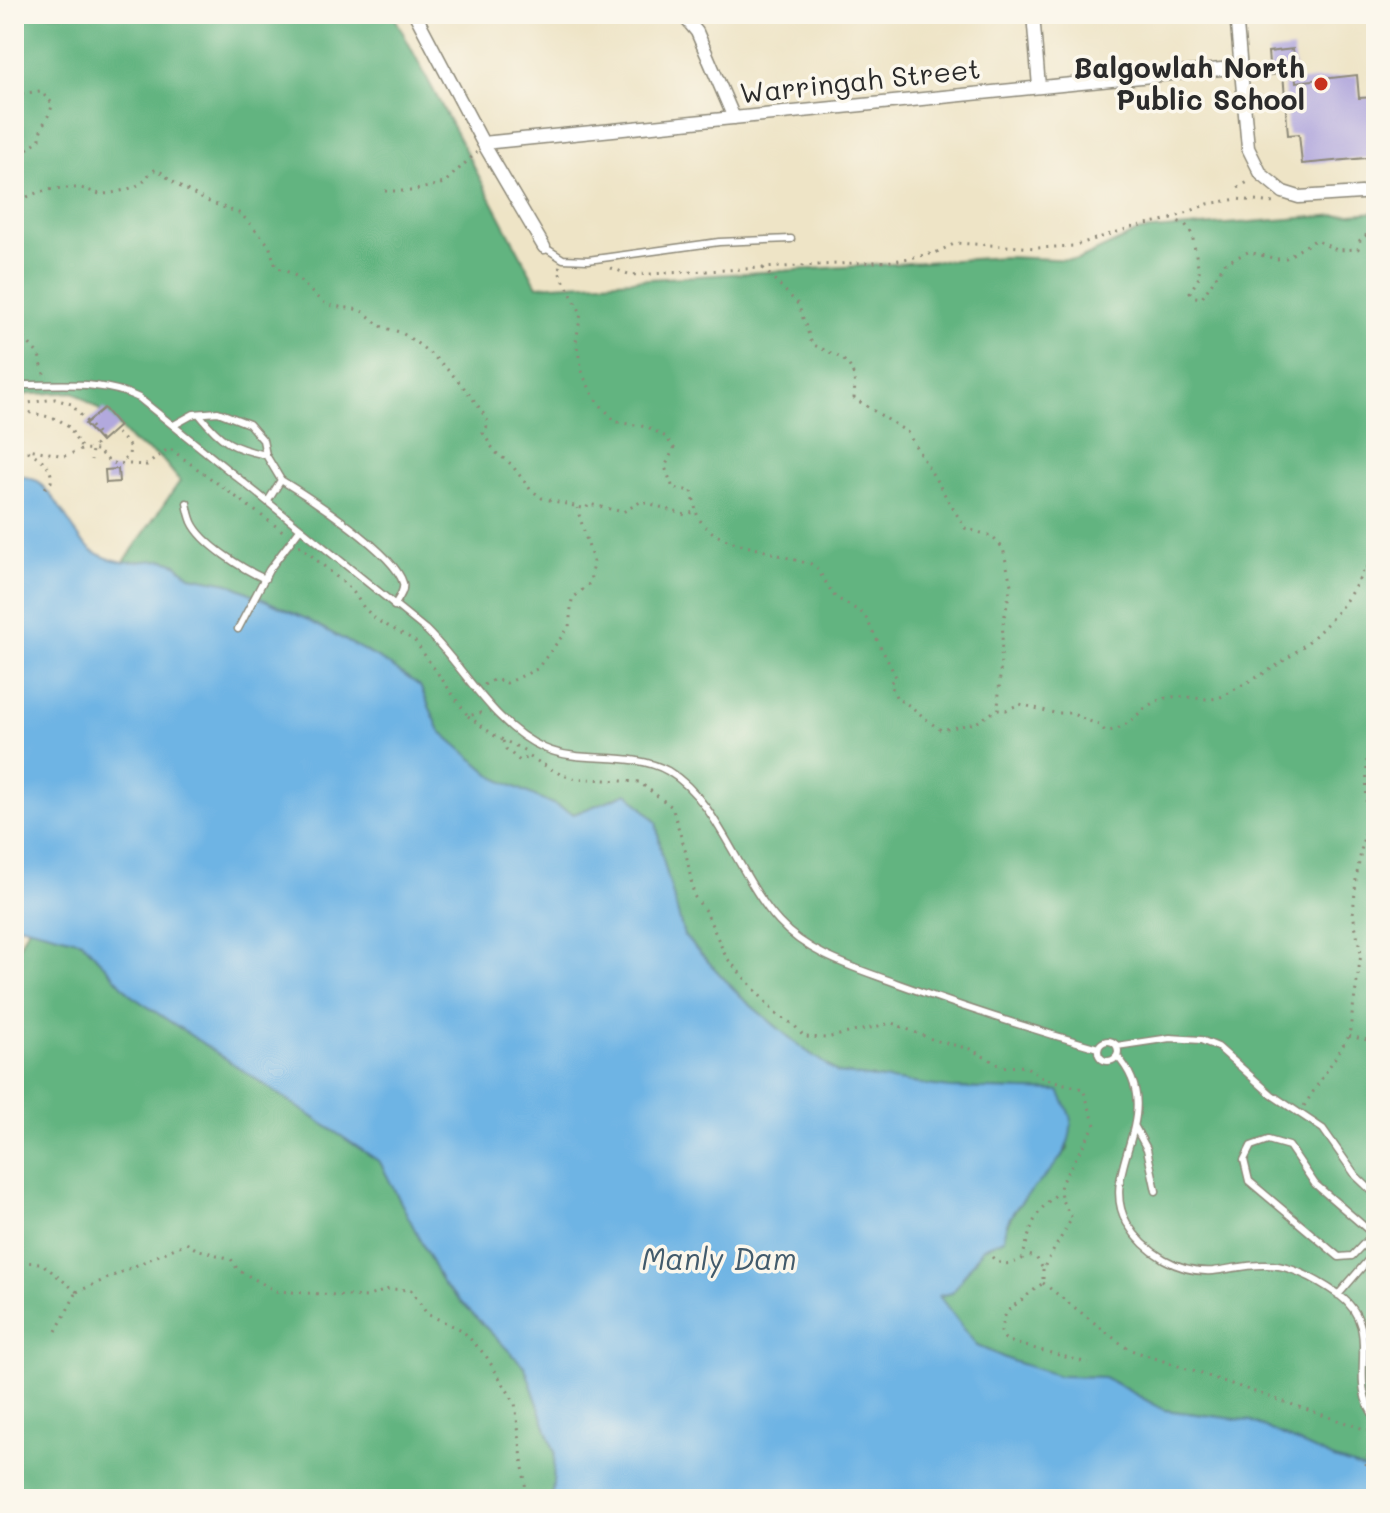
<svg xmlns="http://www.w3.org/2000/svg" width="1390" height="1513" font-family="Mali,sans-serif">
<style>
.forest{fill:#62b480;stroke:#467056;stroke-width:2}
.water{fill:#6eb4e4;stroke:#4c7088;stroke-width:2}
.building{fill:#b2a9dd}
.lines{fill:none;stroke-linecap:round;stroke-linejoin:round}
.service-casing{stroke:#8c8878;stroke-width:9}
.minor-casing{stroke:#8c8878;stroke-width:15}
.path{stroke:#8c8878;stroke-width:3;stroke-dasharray:2 6;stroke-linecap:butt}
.service{stroke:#fff;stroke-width:6}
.minor{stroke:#fff;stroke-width:12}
.poi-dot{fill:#c8321e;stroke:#fbf7ec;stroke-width:3}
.labels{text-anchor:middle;stroke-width:7;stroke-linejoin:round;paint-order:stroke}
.poi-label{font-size:28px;font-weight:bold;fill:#2b2b2b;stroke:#fbf7ec;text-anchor:end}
.street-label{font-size:28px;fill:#2b2b2b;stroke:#fbf7ec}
.water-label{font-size:30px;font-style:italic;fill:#425b6c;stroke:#fbf7ec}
</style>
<rect width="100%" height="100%" fill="#fbf7ec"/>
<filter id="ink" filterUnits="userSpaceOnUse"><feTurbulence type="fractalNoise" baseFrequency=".0125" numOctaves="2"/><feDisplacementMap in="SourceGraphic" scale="16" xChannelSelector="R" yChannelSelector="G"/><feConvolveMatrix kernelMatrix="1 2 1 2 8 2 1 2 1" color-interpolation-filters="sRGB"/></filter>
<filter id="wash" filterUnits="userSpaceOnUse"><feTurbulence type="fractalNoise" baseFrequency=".006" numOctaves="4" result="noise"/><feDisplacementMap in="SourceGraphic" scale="32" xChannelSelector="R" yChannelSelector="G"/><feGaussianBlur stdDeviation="1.8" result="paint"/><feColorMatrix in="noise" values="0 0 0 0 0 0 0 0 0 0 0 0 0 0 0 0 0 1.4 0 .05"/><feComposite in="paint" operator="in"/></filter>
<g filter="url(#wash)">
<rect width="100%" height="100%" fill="#eee4c6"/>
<path class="forest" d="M14 14H393L537 286 1004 257 1078 260 1140 231 1376 212V1473L1334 1459 1251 1421 1164 1410 1104 1377 1059 1376 1012 1361 977 1346 938 1296 952 1293 983 1248 1004 1239C1004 1212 1050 1170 1068 1149L1059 1091 949 1088 838 1073 802 1048 743 999 684 936 662 856 656 822 628 793 574 814 495 778 440 731 420 686 383 661 306 619 228 583 190 576 176 564 165 560 124 562 180 481 161 458 132 442 112 419 74 392 14 395Z
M28 927 82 941 132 996 380 1162 443 1284 525 1367 555 1453 552 1499H14V957Z"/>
<path class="water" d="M14 473 38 481 55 500 81 540 92 551 107 558 124 562 165 560 176 564 190 576 228 583 306 619 383 661 420 686 440 731 495 778 574 814 628 793 656 822 662 856 684 936 743 999 802 1048 838 1073 949 1088 1059 1091C1063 1100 1070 1111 1071 1121 1075 1172 1003 1197 1004 1239L983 1248 952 1293 939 1296 977 1346 1012 1361 1059 1376 1104 1377 1164 1410 1251 1421 1334 1459 1376 1473V1499H552L555 1453 525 1367 443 1284 380 1162 132 996 82 941 14 924Z"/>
<g id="blocks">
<path class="building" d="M1293 49 1296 82 1357 75 1359 98 1376 97V157L1302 164 1299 134 1288 135 1283 73 1270 75 1268 52Z
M104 408 119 426 101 442 85 424Z
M118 469 119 482 106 483 105 470Z"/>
</g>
</g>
<g filter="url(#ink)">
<use href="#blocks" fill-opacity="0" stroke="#8c8878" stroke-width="2"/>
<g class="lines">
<g class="service-casing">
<path id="service" d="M544 247 563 259 588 260 719 242 791 239
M14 385C55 386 102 379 139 398L425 629C464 666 492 725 544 748 582 765 630 750 668 771 718 800 740 880 779 922 809 955 856 968 896 983 962 1007 1030 1029 1098 1048
M199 414C221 442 232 448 266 455
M174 425 194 414 218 412 249 424 263 440 266 455 281 480
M268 501 281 480C309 497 395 553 403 583 405 591 398 599 394 606
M187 503C188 509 190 517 192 522 202 544 243 569 265 579
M238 629 269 570 300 529
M1098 1051a10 10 0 1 1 20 0a10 10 0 1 1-20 0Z
M1117 1046 1170 1038 1201 1040 1218 1047 1272 1095 1323 1129 1356 1176 1376 1195
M1117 1056C1170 1114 1096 1170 1127 1223 1145 1253 1178 1273 1213 1271 1231 1269 1249 1264 1267 1265 1292 1265 1319 1281 1339 1295 1386 1330 1344 1381 1376 1418
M1135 1127 1147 1149 1156 1191
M1373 1234 1315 1184 1289 1146 1268 1140 1251 1146 1244 1160 1249 1181 1339 1257 1352 1256 1373 1234 1376 1231
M1338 1295 1376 1251"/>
</g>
<g class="minor-casing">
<path id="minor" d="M415 14 483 143 544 247
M682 14 697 32 734 118
M1033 14 1039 87
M1236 14 1248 148 1261 174 1283 192 1299 197 1376 192
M483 143 1241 67"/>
</g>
<path class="path" d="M14 95 40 91 52 103C52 116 39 124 40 139L27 149 14 153
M1238 188 1251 180
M385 191H412L444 183 477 152
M14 206C30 191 56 187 78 188 86 188 95 194 102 194 112 194 137 188 144 181 149 175 149 172 157 169L177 185 207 201 241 214 269 245 276 267C283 270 293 273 298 278 306 286 315 297 325 303 336 309 350 306 361 311 369 315 374 322 381 326 389 330 397 330 405 335 438 356 469 389 489 423L483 433 495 452 511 464 530 489 542 498 586 509 589 504 623 512 642 501 685 515 696 511C704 540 746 545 769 552 783 556 797 561 811 564L818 570 835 597 864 614 896 677 890 683 897 699C914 706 925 720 941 730L976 723 998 709 1006 710 1020 704 1054 713H1070L1099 725 1105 731C1128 731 1137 710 1157 701 1180 691 1198 702 1217 698 1226 696 1236 688 1244 684 1296 658 1341 620 1365 567L1376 569
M1171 219 1185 224 1192 234 1200 276 1190 292 1195 297 1202 298 1225 263 1248 252 1277 259 1286 258 1315 240 1337 250 1358 249 1360 240 1376 228
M560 266 558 270 581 313 576 342 583 375 595 399 616 422 648 427 666 437 674 448 665 467 673 488 692 491 696 511
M611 268 631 275 894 261 935 253 956 243 1038 248 1073 246 1136 226 1171 219 1208 204 1237 199 1274 203
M763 268 798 304 812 344C842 359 858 359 854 398L907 432 965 528 991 536 1003 548 1011 585 1003 624 998 709
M14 326 39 355 44 374
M14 405 55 399 71 404 101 438 92 449 91 460
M14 409 58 419 70 428 79 445 84 449 97 450 111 463 147 465 169 448 284 532
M117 433 130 447 129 455 121 463
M45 488 51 482C53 465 41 459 28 451L29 449 64 456 84 449
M299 545 352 590 364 608 378 621 414 640 468 716 484 712
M484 685 495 679 507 683 537 669 569 627 572 599 590 583 593 561 577 508
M468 716 495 736 526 751
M503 741 506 749 520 761 531 756
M530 757 560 774 572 778 639 782 672 807 686 853 694 896 706 912 726 957 777 1015 794 1025 804 1037 826 1038 892 1023 934 1040 970 1049 1003 1067 1025 1066 1043 1078 1083 1089 1095 1125 1061 1183C1058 1198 1065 1206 1072 1218L1043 1269 1036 1257 1024 1254
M1349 1036 1376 1042
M1304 1106 1349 1036 1361 954 1353 914 1356 879 1366 824 1367 755 1376 747
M992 1257C1001 1266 1011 1265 1022 1259 1032 1226 1031 1215 1058 1193
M14 1264 16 1262 41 1263 77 1292
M1043 1269V1283L1006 1312 1001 1332 1005 1339 1014 1343 1088 1363
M1043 1283 1128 1349 1373 1432
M77 1292 186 1243 196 1249 231 1259 238 1270 276 1291 366 1297 389 1289 411 1290 427 1314 462 1330 486 1356 515 1403 527 1499
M56 1331 77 1292
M1365 1465 1374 1430"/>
<use href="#service" class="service"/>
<use href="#minor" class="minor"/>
</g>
</g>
<circle class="poi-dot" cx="1321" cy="84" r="8"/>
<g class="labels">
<g class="poi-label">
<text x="1305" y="78">Balgowlah North<tspan x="1305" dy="32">Public School</tspan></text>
</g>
<g class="street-label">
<text transform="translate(860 81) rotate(-6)" y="10">Warringah Street</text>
</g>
<g class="water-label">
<text x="719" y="1270">Manly Dam</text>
</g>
</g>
<rect width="1390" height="1513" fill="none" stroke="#fbf7ec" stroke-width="48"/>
</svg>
